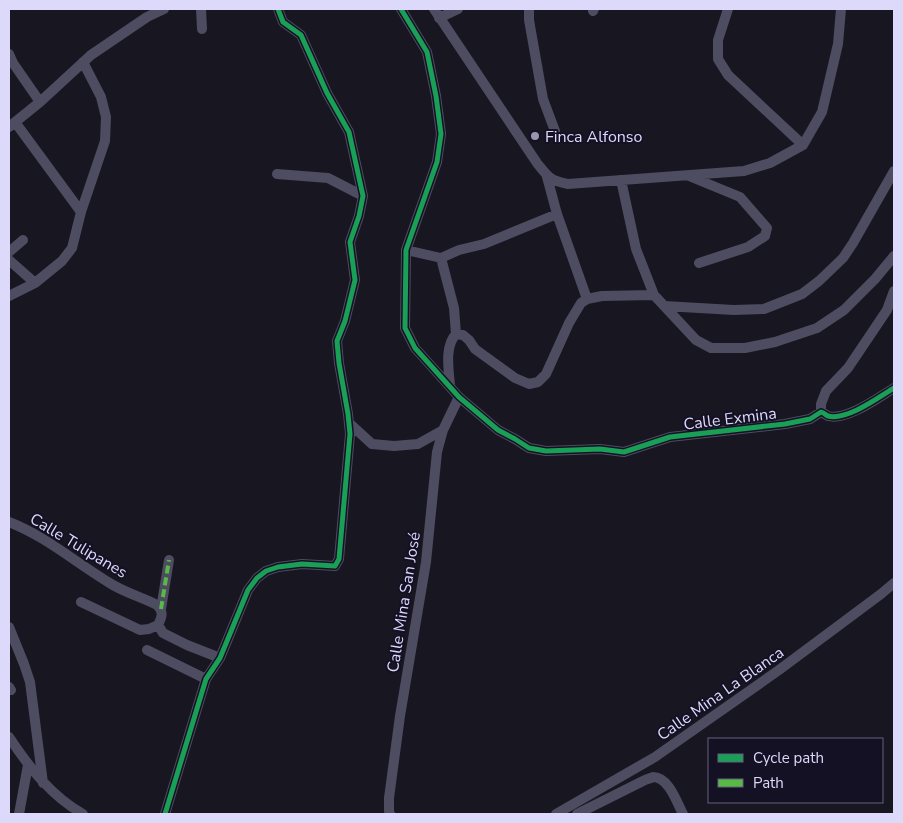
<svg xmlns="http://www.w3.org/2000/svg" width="903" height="823" font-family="'Nunito Sans',sans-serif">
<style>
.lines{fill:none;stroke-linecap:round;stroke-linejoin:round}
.minor{stroke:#4d4c60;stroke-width:10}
.quiet{stroke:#58b947;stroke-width:4;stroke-dasharray:8 4;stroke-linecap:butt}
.cycleway-casing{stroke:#151125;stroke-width:8}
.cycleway{stroke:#1a9f57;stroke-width:5}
.poi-dot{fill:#9895ae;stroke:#151125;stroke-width:2}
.labels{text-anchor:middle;stroke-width:4;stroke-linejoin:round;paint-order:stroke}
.poi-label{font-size:16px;fill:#ddd9fb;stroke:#151125;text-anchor:start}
.street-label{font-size:16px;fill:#ddd9fb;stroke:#151125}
</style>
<rect width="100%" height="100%" fill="#181620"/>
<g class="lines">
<path class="minor" d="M201 9 202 29
M401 9 427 52 436 96 441 134 437 162 406 250 405 328 415 348 459 397 498 430 515 439 529 448 546 451 600 449 624 452 670 437 785 424 810 419 821 412C824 413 826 415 828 416 847 421 879 397 894 388
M434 9 537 163C548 177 550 181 568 184L744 171 770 163 803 145
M529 9V20L543 99 555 131
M728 9 718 40V59L728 75 803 145
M593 11 594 9
M439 18 458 9
M9 54 13 63 40 102
M15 122 81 212
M9 127 40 102 91 55 147 17 164 9
M803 145 822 112 838 44 841 9
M277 174 328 178 363 196
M689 176 740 197 767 228 765 236 748 247 699 263
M547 177 557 214 587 299
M621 180 636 249 654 295 696 340 711 348H745L775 342 817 328 844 310 875 279 894 256
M406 250 441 258 459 250 484 244 557 214
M9 252 23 240
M441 258 454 308 456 334
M9 260 35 283
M9 296 35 283 62 261 72 248 81 212 105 141 106 117 101 97 83 62
M664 306 734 310 764 309 802 294 819 281 843 258 853 243 894 171
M450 386C449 370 444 347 456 334L463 335 469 340 475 349 515 378 529 384 538 382 546 374 569 323 581 303 587 299 602 296 654 295
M821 412V404L826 391 848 368 887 310 894 291
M349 423 372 444 394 446 418 444 443 430
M9 522C45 536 75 562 108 582 123 592 141 597 157 605 164 612 162 617 158 625
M81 602 140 630 149 629 158 625
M161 609 169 560
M158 625 163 633 187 645 220 658
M9 627 24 664 30 682 43 783
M147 650 206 679
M9 687 11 690
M9 737C29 767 51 796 83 814
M19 814 28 765
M165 814 206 679 220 658 248 590 257 578 266 571 278 567 302 564 335 566 339 559 350 434 348 414 339 363 337 341 345 321 355 280 350 242 359 216 363 196 349 132 327 93 301 35 283 22 278 9
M390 814 389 811V798L400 716 426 562 437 452 443 430 459 397
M556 814 655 757 779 670 881 594 894 583
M577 814 645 780C648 779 651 778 653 777 669 777 677 803 683 814"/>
<path class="quiet" d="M161 609 169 560"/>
<g class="cycleway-casing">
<path id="cycleway" d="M401 9 427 52 436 96 441 134 437 162 406 250 405 328 415 348 459 397 498 430 515 439 529 448 546 451 600 449 624 452 670 437 785 424 810 419 821 412C824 413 826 415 828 416 847 421 879 397 894 388
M165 814 206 679 220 658 248 590 257 578 266 571 278 567 302 564 335 566 339 559 350 434 348 414 339 363 337 341 345 321 355 280 350 242 359 216 363 196 349 132 327 93 301 35 283 22 278 9"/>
</g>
<use href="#cycleway" class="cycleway"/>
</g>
<circle class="poi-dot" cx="535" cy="136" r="5"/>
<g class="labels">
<g class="poi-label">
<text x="545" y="142">Finca Alfonso</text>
</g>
<g class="street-label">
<text transform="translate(730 418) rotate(-7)" y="6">Calle Exmina</text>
<text transform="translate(79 545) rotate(31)" y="6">Calle Tulipanes</text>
<text transform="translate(403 602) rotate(-81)" y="6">Calle Mina San José</text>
<text transform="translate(720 693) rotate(-35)" y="6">Calle Mina La Blanca</text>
</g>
</g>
<rect width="903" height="823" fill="none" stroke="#ddd9fb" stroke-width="20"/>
<rect x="708" y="738" width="175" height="65" fill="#151125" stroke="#65617b"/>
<rect x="718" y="754" width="25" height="8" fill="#1a9f57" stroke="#65617b"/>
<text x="753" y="763" font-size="15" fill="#ddd9fb">Cycle path</text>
<rect x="718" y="779" width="25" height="8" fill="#58b947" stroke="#65617b"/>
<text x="753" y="788" font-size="15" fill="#ddd9fb">Path</text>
</svg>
